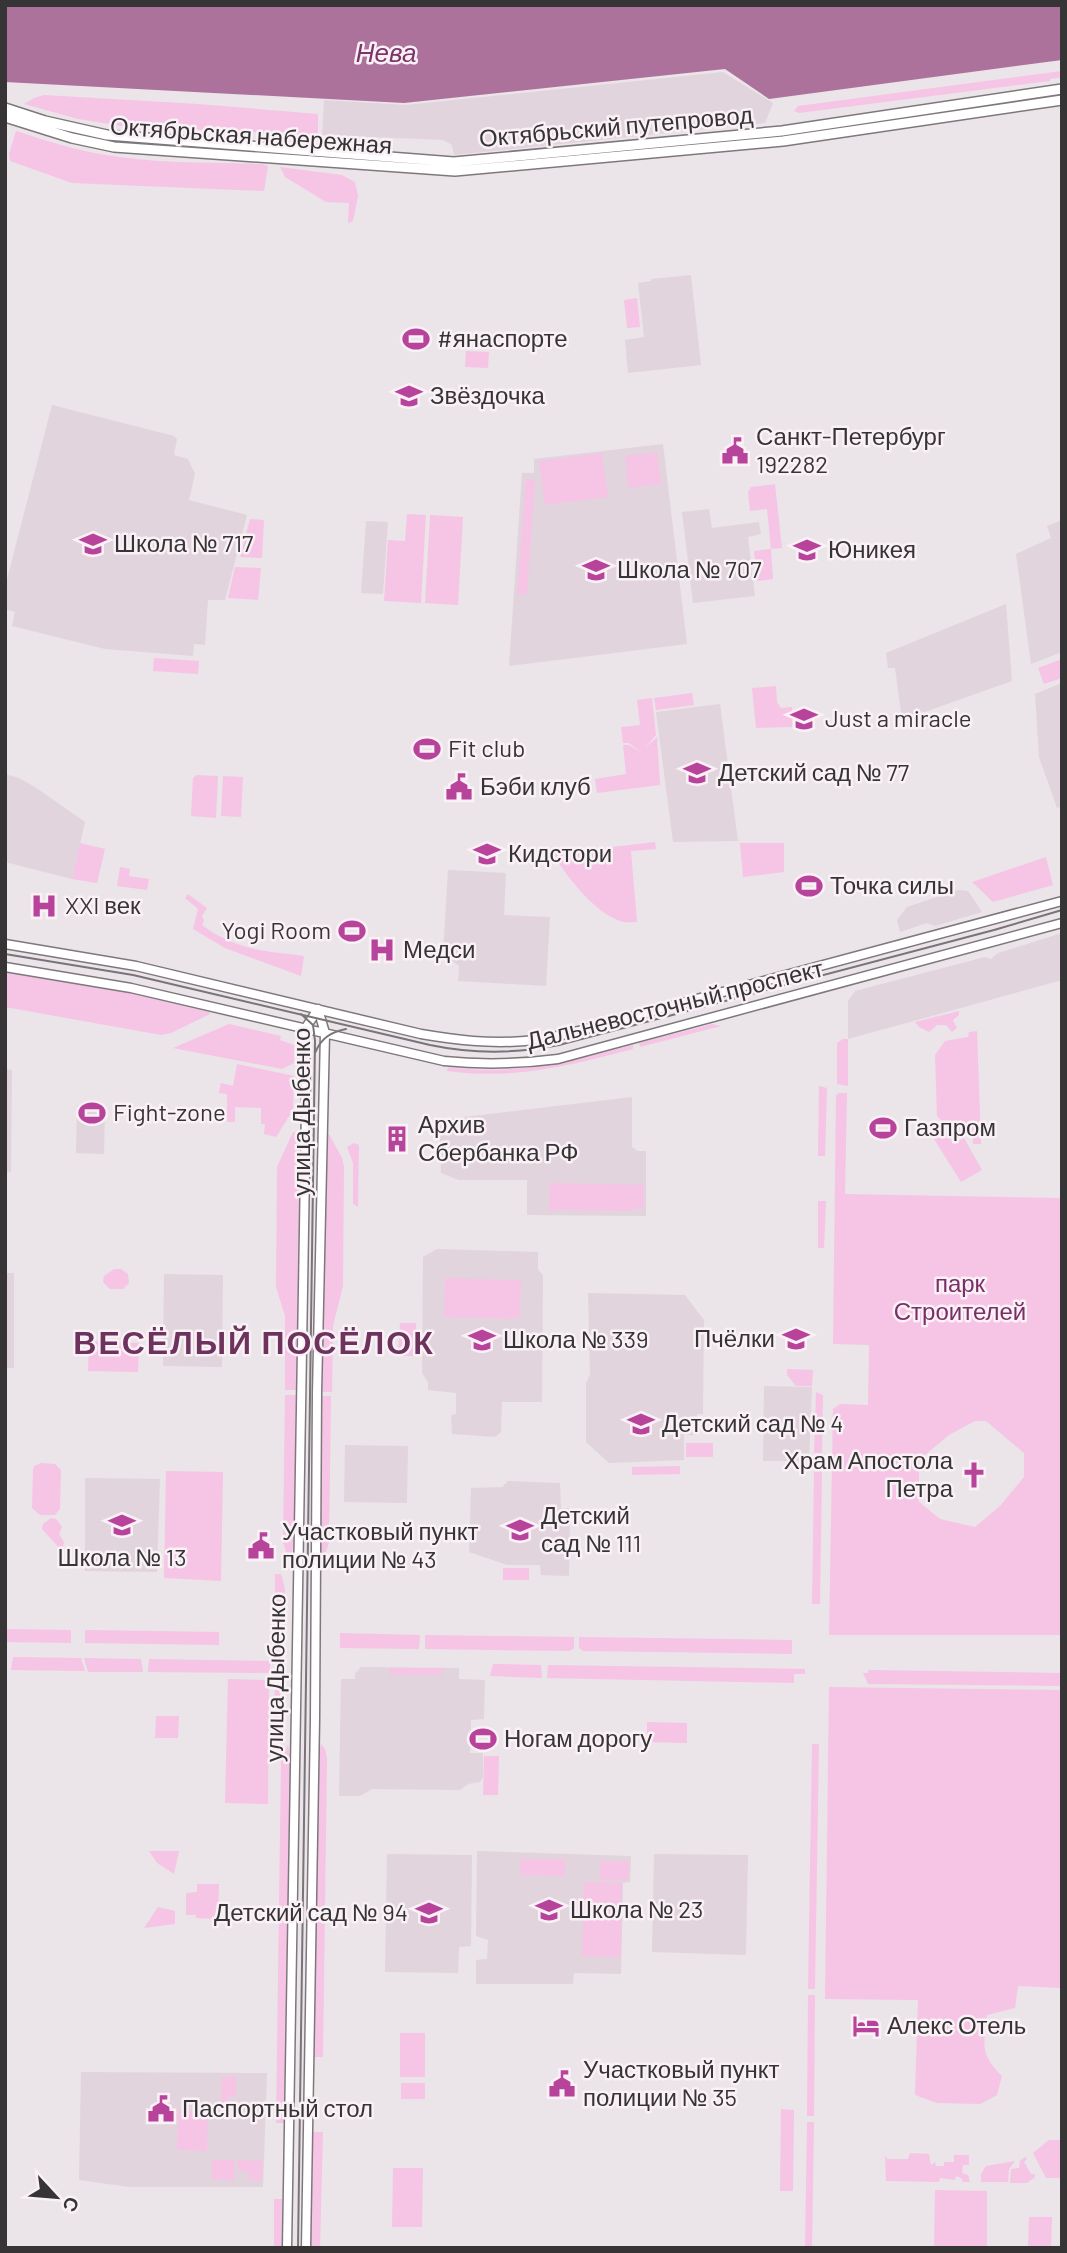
<svg xmlns="http://www.w3.org/2000/svg" width="1067" height="2253" font-family="Barlow,sans-serif">
<style>
.built{fill:#e2d4dd}
.green{fill:#f6c4e5;fill-rule:evenodd}
.water{fill:#ad729b}
.lines{fill:none;stroke-linecap:round;stroke-linejoin:round}
.secondary-casing{stroke:#7e787c;stroke-width:11}
.primary-casing{stroke:#7e787c;stroke-width:12}
.secondary{stroke:#fff;stroke-width:8}
.primary{stroke:#fff;stroke-width:9}
.tram{stroke:#787477;stroke-width:2}
.labels{text-anchor:middle;stroke-width:5;stroke-linejoin:round;paint-order:stroke}
.street-label{font-size:24px;fill:#373436;stroke:#f9f1f6}
.poi-label{font-size:24px;fill:#373436;stroke:#f9f1f6;text-anchor:start}
.park-label{font-size:24px;fill:#792f66;stroke:#f9f1f6}
.water-label{font-size:26px;font-style:italic;fill:#7d346a;stroke:#f9f1f6}
.district-label{font-size:32px;font-weight:bold;letter-spacing:2px;fill:#6d335d;stroke:#f9f1f6}
</style>
<rect width="100%" height="100%" fill="#ebe4e9"/>
<path class="built" d="M723 72 773 103 765 123 454 155 452 145 443 140 322 135 324 100 406 105Z
M691 275 701 365 628 373 625 340 644 337 638 283 651 281V279Z
M52 405 174 436 177 439 174 455 188 459 195 474 189 500 247 515 225 600H208L205 645 194 644 193 656 105 649 12 626 15 612 5 609V587Z
M663 444 687 644 509 666 522 473H534V459Z
M709 509 712 528 759 522 761 534 748 537 755 596 693 603 682 512Z
M1062 520V652L1031 664 1016 554 1051 538 1047 526Z
M366 521 388 522 383 594 361 593Z
M1006 604 1012 681 902 720 895 668H888L886 653Z
M1062 683V806L1057 808 1039 757 1035 694Z
M720 704 738 841 673 842 656 712Z
M5 774 19 778 35 787 85 822 72 879 5 862Z
M448 870 506 873 504 915 550 917 546 986 458 981 459 966 443 954Z
M958 890 968 891 982 912 935 926 927 923 900 932 897 920 907 907Z
M1062 933V980L848 1039V1001L855 991 985 957 991 959 998 953Z
M5 1069 12 1070 11 1172H5Z
M632 1097V1147L638 1151H646V1216L527 1215V1180H459L441 1173 439 1120Z
M77 1105 105 1106 104 1154 76 1153Z
M437 1249 538 1252V1270L543 1275 542 1402H502L501 1432 495 1437 452 1434 451 1415 456 1414V1393L428 1390V1382L422 1373 423 1257Z
M5 1273H14V1368H5Z
M164 1274 223 1275 222 1367 163 1366Z
M588 1293 685 1295 704 1320 703 1414H697V1435H684V1460L609 1463 586 1442V1383L590 1374Z
M764 1386 812 1387 809 1461H763Z
M345 1445 408 1446 407 1503 344 1502Z
M85 1478 160 1479 157 1572 85 1571Z
M508 1481 560 1483 561 1508H570L569 1576 541 1575 540 1565H507L469 1552 471 1488 502 1487Z
M361 1667 459 1668V1679L485 1680 484 1719 471 1720 470 1753H483V1777L480 1782 468 1784 460 1790 372 1789 360 1796H339L341 1679H355V1674Z
M477 1851 631 1856 630 1882 623 1883 621 1974 574 1973 573 1984H476V1960L487 1959 488 1940 476 1936Z
M387 1854 472 1855 471 1946 459 1947 458 1973 385 1972Z
M654 1854 748 1855 746 1955 652 1952Z
M81 2072 267 2073 263 2187H129L79 2180Z"/>
<path class="green" d="M1062 71V77L1050 79V81L799 113 794 111 798 106Z
M44 95 198 104 318 114V135L122 126 78 119 24 104 34 98Z
M16 131C44 140 72 149 100 154 153 164 208 162 262 164L268 166 264 191 72 183 10 161 9 154Z
M280 167 342 175 355 182 358 196 353 221 348 223 349 203 326 202 285 177Z
M637 298 640 327 627 328 624 300Z
M466 351 489 352 488 368 465 367Z
M657 452 661 484 628 488 625 456Z
M602 453 608 497 545 505 539 461Z
M526 479 535 480 527 595 517 594Z
M775 484 782 548 771 549 773 579 757 581 754 551 771 549 767 509 750 511 748 492 751 487Z
M407 514 426 515 421 603 384 601 388 540 405 541Z
M430 515 463 517 458 605 425 603Z
M250 519 264 520 262 558 240 557Z
M235 567 261 568 258 600 228 598Z
M154 658 199 661 198 674 153 671Z
M1062 659V678L1044 684 1038 668Z
M776 686 777 702 781 708 792 707V727L756 728 752 688Z
M692 693 694 705 656 710 654 698Z
M652 698 656 735 644 749 657 737 660 785 597 793 595 779 626 774 623 745H629L642 753 629 743H623L621 727 640 725 637 700Z
M197 775 218 776 216 818 191 816 193 778Z
M223 776 243 777 241 817 221 816Z
M655 842 656 849 631 851 637 922C632 922 625 923 620 921 593 911 568 878 553 854Z
M80 843 105 849 97 883 72 879Z
M740 843H784V872L743 877Z
M1046 857 1053 885 993 902 972 882Z
M120 867 130 869 129 876 149 879 147 890 117 886Z
M188 894 207 908 202 916 204 920 202 925C236 950 263 951 304 956L301 976 225 948 193 929 198 909 185 898Z
M5 972 130 993 209 1012 210 1014 171 1033 161 1035 5 1007Z
M959 1011V1015L953 1020 957 1028 952 1032 946 1025H937L929 1032 919 1027 915 1022Z
M229 1024 281 1036 280 1040 294 1045V1063L282 1069 173 1048Z
M712 1024 721 1026 640 1047 639 1043Z
M977 1031 981 1144H973L972 1130 949 1129 937 1116 935 1055 945 1041 968 1037 969 1032Z
M843 1039H848V1086L837 1084V1043Z
M633 1045V1049C568 1066 515 1080 447 1071L448 1067C515 1076 568 1062 633 1045Z
M237 1064 294 1076 293 1110 276 1137 264 1134 265 1124H261V1108L235 1107V1122H227V1094L219 1093 221 1083 233 1086Z
M819 1086 827 1088 825 1156H818Z
M839 1093H847L845 1194 1062 1198V1635H829L833 1409 840 1404 868 1405 869 1345 833 1344 836 1095ZM975 1421H986L1024 1453V1477L1000 1506 975 1527 940 1519 919 1502V1460L949 1435Z
M293 1132 297 1133 300 1157 296 1390H285V1316L276 1287 277 1167Z
M947 1132 953 1144 964 1138 982 1170 961 1182 934 1139Z
M329 1134 342 1158 344 1166 343 1286 333 1326 332 1392H321L325 1159 327 1136Z
M354 1143 359 1145 358 1207 353 1204V1163L347 1147Z
M550 1183 644 1185V1207L627 1211 549 1210Z
M818 1201H826L824 1248H818Z
M114 1269H121L128 1274 129 1283 123 1289H110L103 1282 104 1276Z
M445 1278 521 1280 519 1319 444 1317Z
M400 1323H416V1356H398Z
M89 1341 139 1343 138 1372 88 1371Z
M787 1369 813 1370 812 1386H796L787 1375Z
M816 1392 823 1395 822 1453H814Z
M285 1395H296L294 1542 291 1559 288 1558 283 1542Z
M321 1396H331L329 1543 322 1562 319 1543Z
M686 1443H713V1457H686Z
M41 1463 55 1464 61 1470 60 1509 55 1515H40L32 1508 33 1470 34 1466Z
M680 1466V1474L632 1475V1467Z
M818 1469 822 1473 820 1604H812L814 1472Z
M166 1471 223 1472 221 1581 164 1578Z
M51 1518 56 1519 62 1527 59 1534 64 1542 62 1551 42 1529 43 1524Z
M503 1568H529V1580H503Z
M275 1574H281L285 1589V1611L275 1603Z
M5 1629 71 1630V1643L5 1642Z
M85 1630 219 1632V1645L85 1643Z
M340 1633 420 1635 419 1649 340 1648Z
M425 1635 574 1637V1648L570 1651 425 1649Z
M579 1637 792 1640V1654L583 1651 579 1648Z
M13 1657 81 1658 85 1671 11 1670Z
M84 1658 141 1659 143 1672H88Z
M149 1659 270 1661V1673L148 1672Z
M493 1664 541 1665 542 1678 490 1676Z
M548 1665 805 1669V1674H794V1683L547 1678Z
M390 1668H442V1675H390Z
M868 1670 1062 1673V1686L868 1684 863 1673H868Z
M228 1679 269 1680 268 1804 225 1803Z
M275 1681 278 1687 285 1690 284 1717 276 1740H274Z
M829 1687 1062 1690V1988L1018 1986 1015 2008 987 2015C984 2045 979 2053 1002 2076L997 2095 980 2104 937 2103 915 2095 918 2000 825 1999Z
M156 1716H179L178 1738H155Z
M647 1722 687 1723V1743L647 1742Z
M321 1744 325 1749 327 1758 323 2057H314L316 1763Z
M812 1744H819L815 1989H808Z
M288 1745 291 1763 285 2123H276L281 1761Z
M484 1756H499L498 1795H483Z
M149 1851H179L174 1874 157 1863Z
M520 1859H565V1876L520 1875Z
M600 1861H629L628 1880H600Z
M584 1882 622 1883 621 1957 582 1956Z
M197 1884H219L218 1919 196 1918V1915H186V1893L197 1892Z
M158 1907 175 1911V1924L144 1928Z
M808 1995H815L814 2116H807Z
M400 2033H425V2077H400Z
M222 2077H236V2097H227V2102H221Z
M401 2083H425V2099H401Z
M781 2109 794 2110 793 2191H780Z
M178 2111H208L207 2151 177 2150Z
M807 2122H814L812 2248H805Z
M312 2132H323L320 2248H310Z
M1049 2140H1062L1061 2178H1046L1033 2153Z
M910 2153 929 2154 931 2165 935 2162 936 2166H944V2162H954V2155H969V2165H963L962 2173 968 2175 970 2182H963L961 2178 956 2176 955 2180 940 2178 939 2182 886 2181 885 2155 887 2159H908Z
M1025 2157 1027 2159 1024 2162 1031 2174H1035V2177L1027 2183H1010L1011 2169 1019 2168 1020 2161Z
M212 2160H235L234 2180 212 2179Z
M238 2160 263 2161 262 2180H249V2172L238 2171Z
M1015 2161 1009 2169 1008 2182H981V2174L986 2166Z
M393 2168H423L422 2227H392Z
M935 2190 987 2191V2248H934Z
M274 2199H282L284 2248H274Z
M1029 2217H1052L1051 2248H1028Z"/>
<path class="water" d="M5 5H1062V60L769 99 725 69 404 103 5 82Z"/>
<g class="lines">
<g class="secondary-casing">
<path id="secondary" d="M5 944 136 966 421 1034C456 1040 489 1044 525 1041 559 1038 593 1027 626 1018L1062 901
M5 967 131 988 444 1061C483 1065 519 1064 558 1059L1062 923
M287 2248 306 1109 305 1029 318 1009
M306 2248 315 1719 317 1393 325 1033 318 1009"/>
</g>
<g class="primary-casing">
<path id="primary" d="M5 108 45 121 107 135 454 162 782 131 1062 89
M5 117 72 138 114 147 455 171 783 141 1062 100"/>
</g>
<use href="#secondary" class="secondary"/>
<use href="#primary" class="primary"/>
<path class="tram" d="M5 954 133 975 430 1045C473 1054 515 1054 559 1045L994 930 1062 910
M315 1053C321 1038 331 1032 346 1029
M298 2248 315 1041 313 1025 301 1014"/>
</g>
<defs>
<g id="stadium-bare" transform="scale(2.1)"><path d="M0-5a6.5 5 0 1 0 0 10a6.5 5 0 1 0 0-10ZM-3.5-1.8h7v3.6h-7Z" fill="#b8439b" stroke="#f9f1f6" stroke-width="2.5" paint-order="stroke"/></g>
<g id="school-bare" transform="scale(2.1)"><path d="M0-5L7-2L0 1L-7-2ZM-4 1L0 2.5L4 1V4Q0 6-4 4Z" fill="#b8439b" stroke="#f9f1f6" stroke-width="2.5" paint-order="stroke"/></g>
<g id="civic-bare" transform="scale(2.1)"><path d="M-.6-6.5H3V-4.5H.6V-3L4-1V1h2V6H-6V1h2V-1L-.6-3ZM-1.2 2.5V6h2.4V2.5Z" fill="#b8439b" stroke="#f9f1f6" stroke-width="2.5" paint-order="stroke"/></g>
<g id="hospital-bare" transform="scale(2.1)"><path d="M-5-5h3v3.5h4V-5h3V5h-3V1.5h-4V5h-3Z" fill="#b8439b" stroke="#f9f1f6" stroke-width="2.5" paint-order="stroke"/></g>
<g id="building-bare" transform="scale(2.1)"><path d="M-4-6H4V6H1V3H-1V6H-4ZM-2.5-4.3h1.7v1.8h-1.7ZM.8-4.3h1.7v1.8H.8ZM-2.5-1h1.7V.8h-1.7ZM.8-1h1.7V.8H.8Z" fill="#b8439b" stroke="#f9f1f6" stroke-width="2.5" paint-order="stroke"/></g>
<g id="church-bare" transform="scale(2.1)"><path d="M-1.2-6h2.4v3.5h3.3v2.4h-3.3V6h-2.4V-.1h-3.3v-2.4h3.3Z" fill="#b8439b" stroke="#f9f1f6" stroke-width="2.5" paint-order="stroke"/></g>
<g id="hotel-bare" transform="scale(2.1)"><path d="M-6-4.5h1.5V1H6V5H4.5V3h-9V5H-6ZM-4 0a1.8 1.8 0 1 1 3.6 0ZM.5 0V-2.5h3Q6-2.5 6 0Z" fill="#b8439b" stroke="#f9f1f6" stroke-width="2.5" paint-order="stroke"/></g>
</defs>
<g fill-rule="evenodd">
<use href="#stadium-bare" x="416" y="339"/>
<use href="#school-bare" x="409" y="396"/>
<use href="#civic-bare" x="735" y="451"/>
<use href="#school-bare" x="93" y="544"/>
<use href="#school-bare" x="807" y="550"/>
<use href="#school-bare" x="596" y="570"/>
<use href="#school-bare" x="804" y="719"/>
<use href="#stadium-bare" x="427" y="749"/>
<use href="#school-bare" x="697" y="773"/>
<use href="#civic-bare" x="459" y="787"/>
<use href="#school-bare" x="487" y="854"/>
<use href="#stadium-bare" x="809" y="886"/>
<use href="#hospital-bare" x="44" y="906"/>
<use href="#stadium-bare" x="352" y="931"/>
<use href="#hospital-bare" x="382" y="950"/>
<use href="#stadium-bare" x="92" y="1113"/>
<use href="#stadium-bare" x="883" y="1128"/>
<use href="#building-bare" x="397" y="1139"/>
<use href="#school-bare" x="796" y="1339"/>
<use href="#school-bare" x="482" y="1340"/>
<use href="#school-bare" x="641" y="1424"/>
<use href="#church-bare" x="974" y="1475"/>
<use href="#school-bare" x="122" y="1525"/>
<use href="#school-bare" x="520" y="1530"/>
<use href="#civic-bare" x="261" y="1546"/>
<use href="#stadium-bare" x="483" y="1739"/>
<use href="#school-bare" x="549" y="1910"/>
<use href="#school-bare" x="429" y="1913"/>
<use href="#hotel-bare" x="866" y="2026"/>
<use href="#civic-bare" x="562" y="2084"/>
<use href="#civic-bare" x="161" y="2109"/>
</g>
<g class="labels">
<g class="street-label">
<text transform="translate(616 127) rotate(-5)" y="8">Октябрьский путепровод</text>
<text transform="translate(251 136) rotate(4)" y="8">Октябрьская набережная</text>
<text transform="translate(675 1005) rotate(-14)" y="8">Дальневосточный проспект</text>
<text transform="translate(302 1112) rotate(-90)" y="8">улица Дыбенко</text>
<text transform="translate(276 1678) rotate(-89)" y="8">улица Дыбенко</text>
</g>
<g class="poi-label">
<text x="437" y="347">#янаспорте</text>
<text x="430" y="404">Звёздочка</text>
<text x="756" y="445">Санкт-Петербург<tspan x="756" dy="28">192282</tspan></text>
<text x="114" y="552">Школа № 717</text>
<text x="828" y="558">Юникея</text>
<text x="617" y="578">Школа № 707</text>
<text x="825" y="727">Just a miracle</text>
<text x="448" y="757">Fit club</text>
<text x="718" y="781">Детский сад № 77</text>
<text x="480" y="795">Бэби клуб</text>
<text x="508" y="862">Кидстори</text>
<text x="830" y="894">Точка силы</text>
<text x="65" y="914">XXI век</text>
<text x="331" y="939" text-anchor="end">Yogi Room</text>
<text x="403" y="958">Медси</text>
<text x="113" y="1121">Fight-zone</text>
<text x="418" y="1133">Архив<tspan x="418" dy="28">Сбербанка РФ</tspan></text>
<text x="904" y="1136">Газпром</text>
<text x="775" y="1347" text-anchor="end">Пчёлки</text>
<text x="503" y="1348">Школа № 339</text>
<text x="662" y="1432">Детский сад № 4</text>
<text x="953" y="1469" text-anchor="end">Храм Апостола<tspan x="953" dy="28">Петра</tspan></text>
<text x="541" y="1524">Детский<tspan x="541" dy="28">сад № 111</tspan></text>
<text x="282" y="1540">Участковый пункт<tspan x="282" dy="28">полиции № 43</tspan></text>
<text x="122" y="1566" text-anchor="middle">Школа № 13</text>
<text x="504" y="1747">Ногам дорогу</text>
<text x="570" y="1918">Школа № 23</text>
<text x="408" y="1921" text-anchor="end">Детский сад № 94</text>
<text x="887" y="2034">Алекс Отель</text>
<text x="583" y="2078">Участковый пункт<tspan x="583" dy="28">полиции № 35</tspan></text>
<text x="182" y="2117">Паспортный стол</text>
</g>
<g class="park-label">
<text x="960" y="1292">парк<tspan x="960" dy="28">Строителей</tspan></text>
</g>
<g class="water-label">
<text x="386" y="62">Нева</text>
</g>
<g class="district-label">
<text x="254" y="1354">ВЕСЁЛЫЙ ПОСЁЛОК</text>
</g>
</g>
<rect width="1067" height="2253" fill="none" stroke="#373436" stroke-width="14"/>
<g transform="translate(56 2197) rotate(116)" stroke="#f9f1f6" stroke-width="5" paint-order="stroke">
<path d="M0-5L12 26L0 18L-12 26Z" fill="#373436"/>
<text y="-10" font-size="19" font-weight="bold" text-anchor="middle" fill="#373436">С</text>
</g>
</svg>
